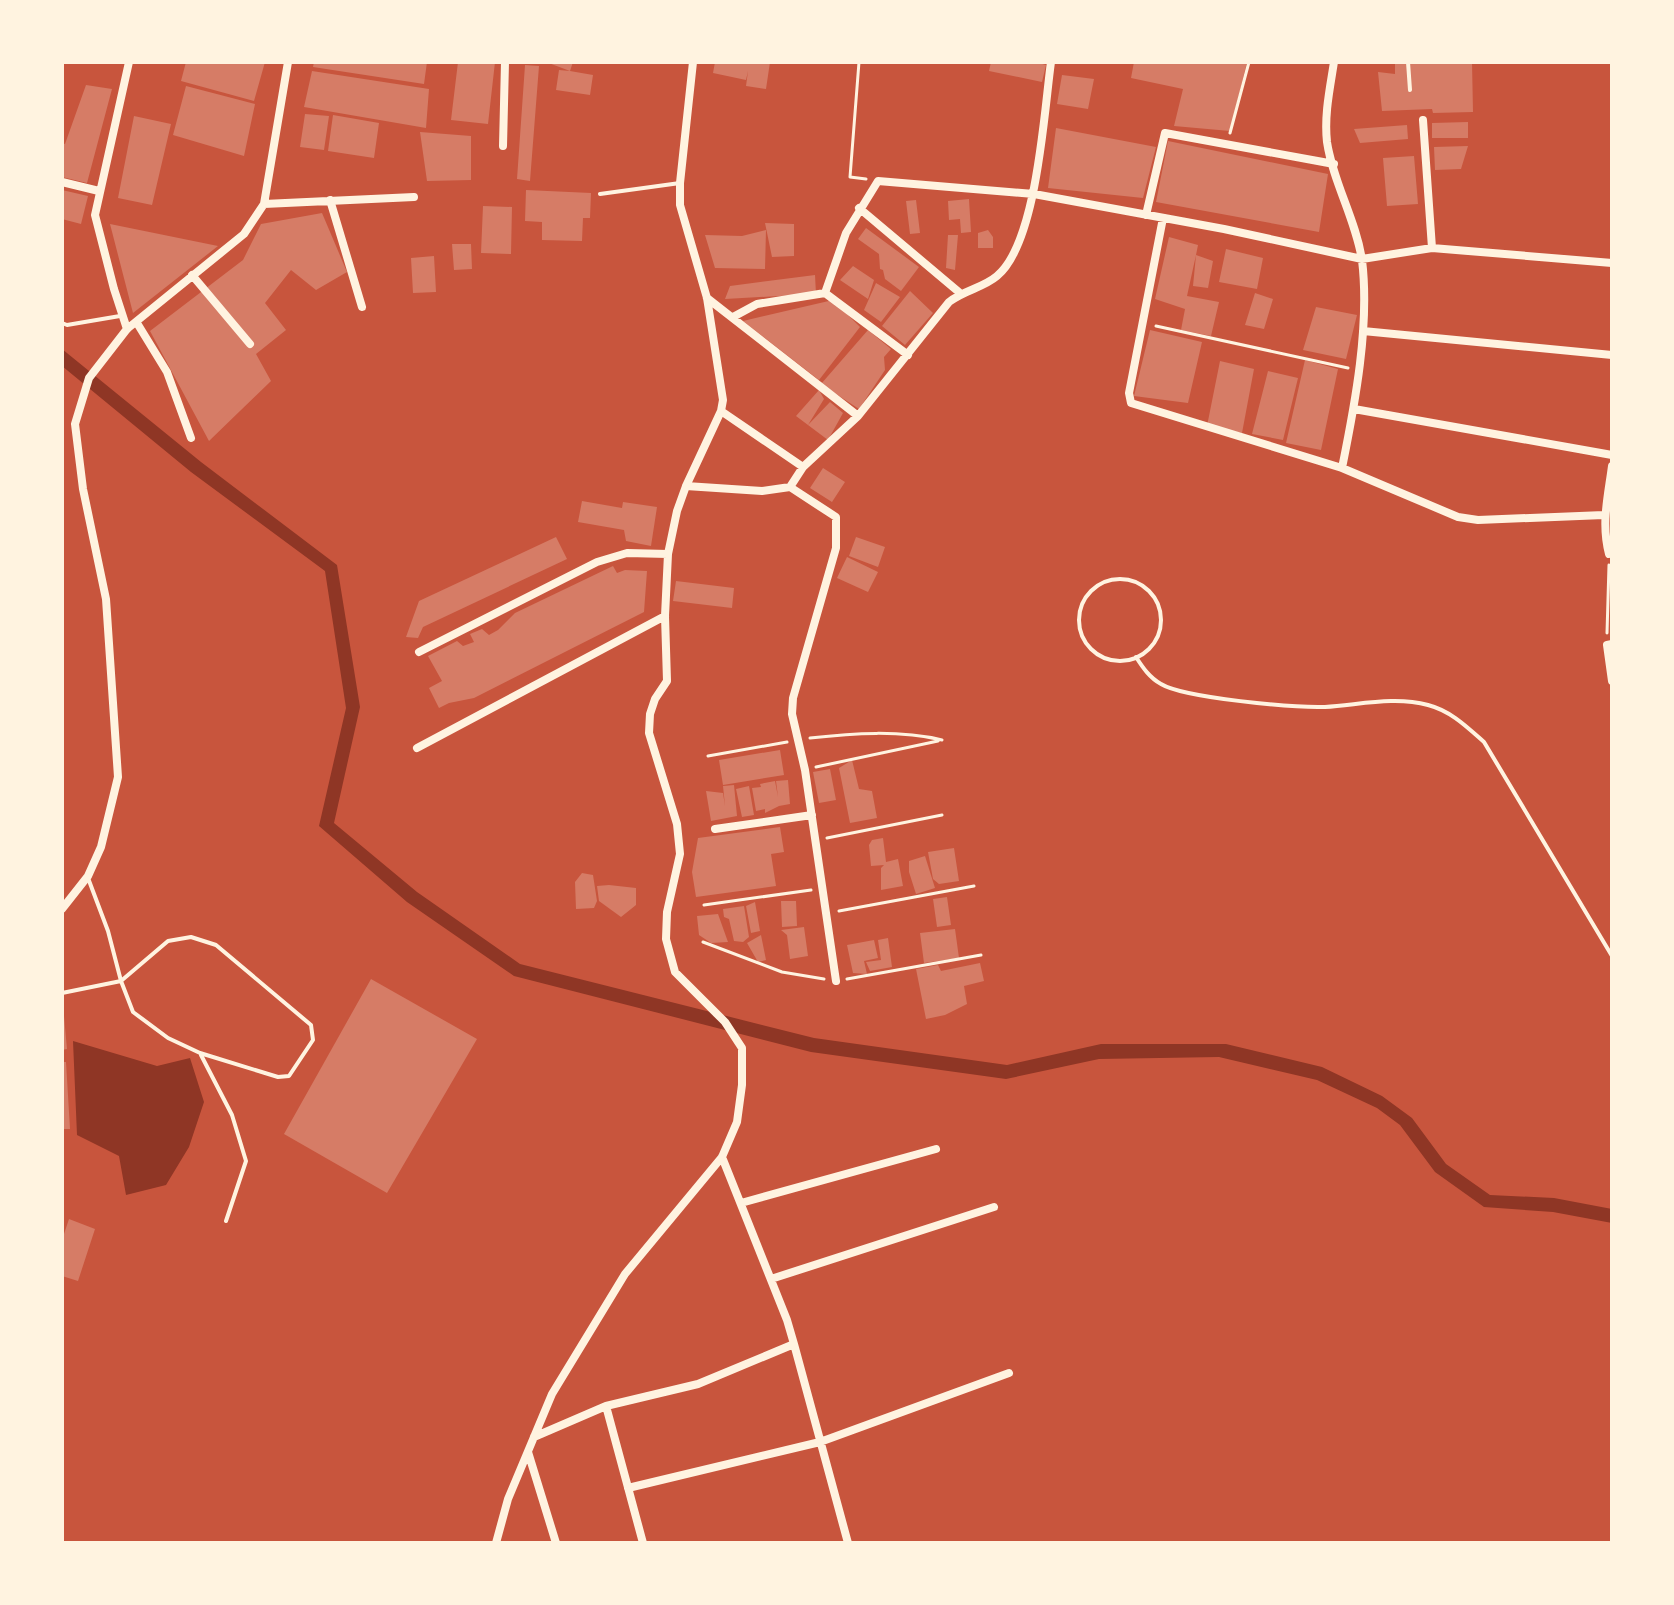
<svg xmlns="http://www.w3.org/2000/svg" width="1674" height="1605" font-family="Lato,sans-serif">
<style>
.water{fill:#8f3625}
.building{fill:#d67c66}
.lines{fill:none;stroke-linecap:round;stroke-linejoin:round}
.path{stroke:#fff3e0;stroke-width:3}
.service{stroke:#fff3e0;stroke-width:4}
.minor{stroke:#fff3e0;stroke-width:8}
</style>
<rect width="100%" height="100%" fill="#c8553d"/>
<path class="water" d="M62 349 201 462 337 565 360 707 334 823 417 892 520 964 814 1038 1007 1065 1101 1044H1226L1322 1067 1382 1096 1412 1118 1446 1164 1490 1195 1554 1198 1612 1209V1223L1553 1212 1484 1207 1435 1172 1400 1125 1377 1108 1317 1080 1219 1057 1099 1059 1006 1079 811 1052 514 976 407 902 319 826 346 708 325 571 191 472 62 366Z
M73 1041 157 1066 190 1058 204 1102 189 1147 166 1185 126 1195 119 1156 77 1135Z"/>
<path class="building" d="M186 62H265L254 101 181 81Z
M314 62H427L424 84 313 67Z
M458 62H495L488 124 451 120Z
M546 62H573L570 71 593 75 590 95 556 90 559 70 570 71Z
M715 62H770L766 89 746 86 748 71 746 80 713 73Z
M991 62H1035L1046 65 1042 82 989 71Z
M1134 62H1247L1230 131 1174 126 1183 89 1131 78Z
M1395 62H1472L1473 112 1433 113 1432 109 1382 111 1378 72 1395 74Z
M525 65 539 66 530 181 517 179Z
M312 71 429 89 426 128 304 107Z
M1062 75 1094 79 1088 109 1057 104Z
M86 85 112 89 87 183 62 177V143L65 144Z
M186 86 255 104 244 156 173 135Z
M305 114 329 116 324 150 300 147Z
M333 115 379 123 374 158 328 151Z
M134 116 171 124 152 205 118 198Z
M1468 122V138H1432V123Z
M1407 125 1408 139 1360 143 1354 129Z
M1056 128 1156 147 1143 198 1048 188Z
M420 132 471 136V180L427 181Z
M1168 141 1328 174 1319 232 1156 202Z
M1468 146 1461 169 1435 170 1434 147Z
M1414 156 1418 204 1387 206 1383 158Z
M62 190 88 196 81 224 62 219Z
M526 190 591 193 590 218H583L582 241 542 240V222L525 221Z
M969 199 971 232 961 233 960 219 949 220 948 201Z
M916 200 920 233 910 234 906 201Z
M483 206 512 207 511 254 481 253Z
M322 213 347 272 316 290 291 270 265 303 286 330 256 354 271 381 209 441 150 331 243 260 261 224Z
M765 223 794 224V256L772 257Z
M110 224 218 246 133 313Z
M866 228 919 267 901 291 885 279 883 270 880 269 879 254 858 239Z
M766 230 765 269 715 268 705 235 742 236Z
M988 230 993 237V248H978V233Z
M948 235H958L955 270 946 268Z
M1169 237 1198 245 1196 255 1213 261 1208 288 1193 286 1196 255 1187 296 1219 302 1211 336 1181 330 1185 309 1155 299Z
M452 244H471L472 269 454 270Z
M1226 249 1263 258 1257 289 1219 282Z
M434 256 436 292 413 293 411 258Z
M853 266 874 280 868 299 840 280Z
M815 275 816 294 725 299 730 286Z
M876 283 900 297 881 322 864 310Z
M910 291 933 313 905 345 882 326Z
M1255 293 1273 299 1264 329 1245 325Z
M833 300 860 327 819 380 743 321Z
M1316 307 1357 315 1346 359 1303 350Z
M868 330 891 349 884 357 885 370 859 409 821 384Z
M1150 330 1202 342 1188 403 1134 396Z
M1305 360 1338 369 1321 450 1286 443Z
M1220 361 1254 369 1242 433 1207 426Z
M1268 371 1298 378 1283 440 1252 434Z
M819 390 824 399 808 425 796 416Z
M830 402 843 413 828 440 808 425Z
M823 468 845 482 832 502 810 488Z
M582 501 622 508 623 502 657 507 651 546 626 541 624 530 578 522Z
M556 537 567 559 423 627 418 638 406 637 419 601Z
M856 537 885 547 878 567 849 556Z
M847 557 878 572 868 592 837 578Z
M613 566 617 573 625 570 647 571 644 612 474 698 449 703 439 708 429 688 442 681 428 656 457 641 463 646 474 642 470 634 482 629 489 635 498 630 515 613Z
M676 581 734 588 732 608 673 601Z
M780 750 784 775 723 785 719 760Z
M852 760 859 789 872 791 877 818 850 823 839 768Z
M830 769 836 800 819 803 813 772Z
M788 780 790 804 779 806 765 813V809L756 811 752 788 761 787 760 784 775 781 778 797 776 781Z
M734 785 737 816 711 821 706 791 723 793 725 806 723 786Z
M749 786 754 815 742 817 736 789Z
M780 827 784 852 771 854 776 886 696 897 692 872 698 838Z
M883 838 886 862 898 859 903 886 881 890V868L884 865 871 866 869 845 872 840Z
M954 848 959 881 939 884 933 879 928 852Z
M925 856 935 888 916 894 909 872V861Z
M582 873 593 875 597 901 594 908 576 909 575 882Z
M609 885 636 888V905L621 917 599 901 597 886Z
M947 897 951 925 937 927 933 899Z
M781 901H796L797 926 782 927Z
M755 902 760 931 751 933 746 906Z
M744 906 749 937 743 942 734 941 729 919 724 917 723 909Z
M718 914 728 942 711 943 699 935 697 916Z
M804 927 808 956 790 959 787 935 781 930Z
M955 929 959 958 924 963 920 933Z
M761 935 766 960 758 962 747 943Z
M888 938 892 967 870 971 866 962 881 960 878 940Z
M874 940 878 958 864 961 867 974 853 973 847 945Z
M980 963 984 981 964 986 967 1004 945 1015 926 1019 916 969 938 965 941 971Z
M371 979 477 1039 387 1193 284 1134Z
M62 1016H64L67 1049 62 1050Z
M62 1062H66L70 1129H62Z
M69 1219 95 1229 78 1281 62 1276V1240Z"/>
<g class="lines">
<path class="path" d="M859 62 850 177 866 179
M1230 133 1249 62
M1156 326 1348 368
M1607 633 1609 565
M810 738C853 733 900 730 942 740
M708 756 787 742
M816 767 938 741
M827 838 942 815
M704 905 811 890
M839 911 974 886
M703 942 782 972 824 979
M847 979 981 955"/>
<path class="service" d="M1408 62 1410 90
M600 194 680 183
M62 323 67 325 120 316
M1079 620a41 41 0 1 1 82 0a41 41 0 1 1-82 0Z
M1136 657C1143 668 1150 678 1161 684 1184 698 1295 708 1325 707 1359 705 1394 696 1428 705 1451 711 1467 727 1484 742L1612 956
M62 993 121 981 168 941 191 937 216 945 311 1025 313 1040 289 1076 278 1077 200 1053 168 1038 133 1012 121 981 108 931 88 878
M201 1055 232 1115 246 1161 226 1221"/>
<path class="minor" d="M1334 62C1330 88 1324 115 1327 142 1333 182 1356 220 1362 260 1370 325 1355 404 1342 468
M1423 120 1432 248
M503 146 505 62
M62 182 99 191
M330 200 362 307
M264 204 414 197
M859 208 960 293
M1146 215 1165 133 1334 164
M1163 218 1129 393 1131 403 1342 468 1458 517 1478 520 1604 515
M192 275 250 344
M825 293 846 233 878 181 1034 194 1224 229 1362 259 1432 248 1612 263
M707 298 858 416
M733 317 757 304 825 293 908 355
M137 323 167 372 191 438
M127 329 114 289 95 215 129 62
M1363 331 1612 355
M1354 409 1612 455
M721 411 803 467
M1612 466C1608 497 1601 523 1609 554L1612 553
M686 486 762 491 790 487 836 517V548L793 698 792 714 805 770 836 981
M790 487 803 467 858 416 949 302C964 290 983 288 997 276 1037 243 1044 112 1051 62
M1612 644 1607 645 1612 681
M419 652 597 562 627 553 668 554
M417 748 665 616
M715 829 812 815
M62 909 88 876 101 847 118 777 106 599 83 489 75 424 89 378 127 329 244 234 264 204 288 62
M741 1203 936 1149
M771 1279 994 1207
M794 1344 848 1543
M606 1406 643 1543
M534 1437 606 1406 698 1384 794 1344 787 1320 722 1157
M528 1452 556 1543
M628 1488 820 1442 1009 1373
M496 1543 508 1499 552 1394 625 1274 722 1157 737 1122 742 1085V1048L725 1022 675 972 666 939 667 912 680 854 677 824 649 733 650 714 655 699 667 681 665 616 668 554 677 511 686 486 721 411 723 400 707 298 680 205V183L693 62"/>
</g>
<rect width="1674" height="1605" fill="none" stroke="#fff3e0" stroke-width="128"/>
</svg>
